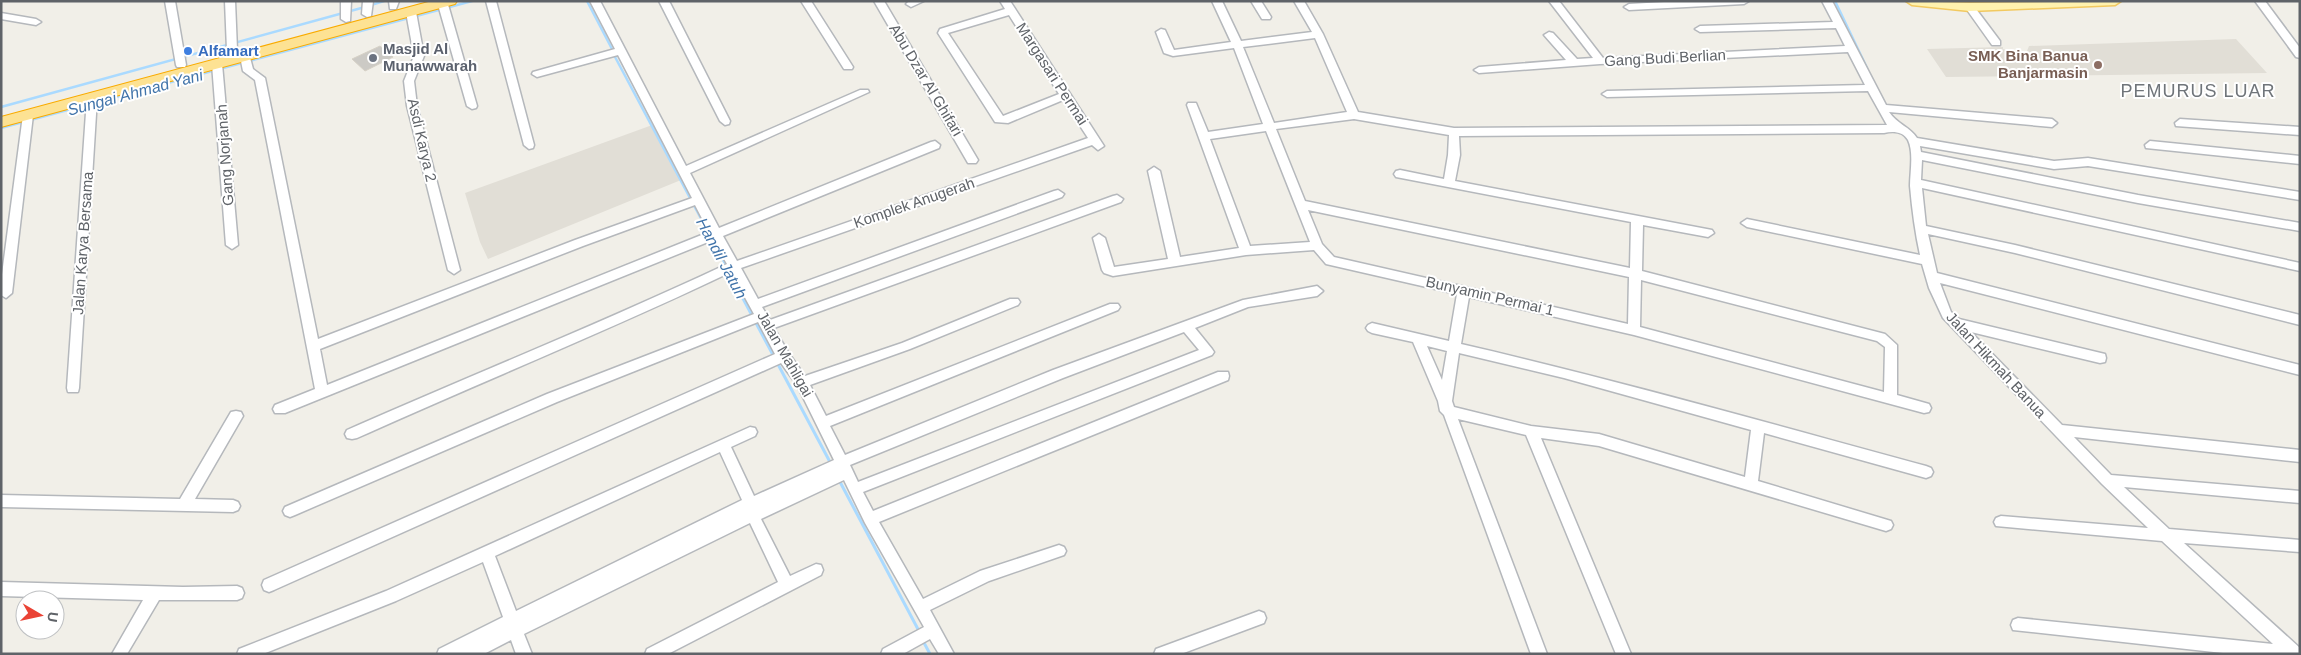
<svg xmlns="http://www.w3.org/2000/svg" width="2301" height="655" font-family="Helvetica,sans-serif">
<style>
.education{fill:#e1ded6}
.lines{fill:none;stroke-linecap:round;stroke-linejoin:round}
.stream-far1{stroke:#aadaff;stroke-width:2.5}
.stream{stroke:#aadaff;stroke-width:3}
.building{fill:#cccac5;stroke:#d6d1c6}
.minor-casing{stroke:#b5b8bc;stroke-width:3}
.major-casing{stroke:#f2c960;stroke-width:3}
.highway-casing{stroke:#f9ab00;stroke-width:2}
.minor{fill:#fff;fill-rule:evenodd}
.major{fill:#fff2af;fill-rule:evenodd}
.highway{fill:#fde293;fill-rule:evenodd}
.shop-dot{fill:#3f7fe0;stroke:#fff;stroke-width:2}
.worship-dot{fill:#6b7280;stroke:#fff;stroke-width:2}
.education-dot{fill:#8d6e63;stroke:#fff;stroke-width:2}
.labels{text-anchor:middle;stroke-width:4;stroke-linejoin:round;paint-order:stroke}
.worship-label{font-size:15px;font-weight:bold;fill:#5b616d;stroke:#fff;text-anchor:start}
.shop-label{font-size:15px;font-weight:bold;fill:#366cbe;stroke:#fff;text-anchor:start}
.education-label{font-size:15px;font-weight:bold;fill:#785e54;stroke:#fff;text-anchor:end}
.street-label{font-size:15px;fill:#5f6368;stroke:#fff}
.water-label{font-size:16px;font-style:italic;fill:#4174aa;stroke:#fff}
.quarter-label{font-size:18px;letter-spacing:1px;fill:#70757a;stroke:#fff}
</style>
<rect width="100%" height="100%" fill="#f1efe8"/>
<path class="education" d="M2236 39 2267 73 1946 77 1927 49 2003 47V49L2025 56 2029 46Z
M655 124 681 180 488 259 480 242 465 193Z"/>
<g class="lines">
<path class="stream-far1" d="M587 1 612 49
M1835 1 1867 68
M371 5 384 1
M614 55 740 292
M1 107 365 7
M1 128 472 1"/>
<path class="stream" d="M739 291 830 462
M839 480 920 633
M922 639 930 654"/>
</g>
<path class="building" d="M380 46 393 57 365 71 352 59Z"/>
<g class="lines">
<g class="minor-casing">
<path id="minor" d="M165 1H175L186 65 185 67H177L176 65Z
M225 1H235L237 50 232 53 227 50Z
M341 1H351L350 21 346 22 341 19Z
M363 1H373L371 16 367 17 362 14Z
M389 1H399L396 9H390Z
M437 1H447L477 106 476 108 472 109 467 106Z
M486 1H496L534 145 533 148 529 149 524 145Z
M590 1H600L686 166 860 90H868L869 92 690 173 719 228 931 142 935 141 940 145 939 148 723 236 737 261 1088 138 1063 100 1008 123 995 122 938 33 940 29 1005 9 1000 1H1010L1104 146 1098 150 1092 145 741 268 758 299 1054 191 1058 190 1064 194 1062 197 762 307 770 320 1113 196 1117 195 1123 199 1121 202 774 328 788 352 805 376 902 343 1010 299H1018L1020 302 1018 305 910 349 810 385 826 416 1110 304H1118L1120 307 1118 310 830 426 845 455 1053 370 1243 300 1317 286 1323 291 1317 296 1248 307 1195 328 1212 349 1214 352 1212 355 863 492 873 511 1218 372H1228L1229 376 1228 380 879 522 923 599 980 571 1059 545 1064 547 1066 551 1064 555 989 581 930 610 954 654H939L930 639 903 654H881L883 649 924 627 865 523 844 480 761 519 790 576 816 564 821 565 823 570 821 575 668 654H645L647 649 778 582 750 523 524 634 532 654H516L511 640 484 654H437L439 649 503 617 483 562 396 601 263 654H237L239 649 386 591 750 427 755 428 757 432 755 436 731 447 754 496 834 460 797 385 781 363 274 590 269 592 264 590 262 585 264 580 775 354 758 322 557 402 295 515 290 517 285 515 283 511 285 507 547 394 754 314 731 272C608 331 481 382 357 438L352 439 347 438 345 434 347 430C474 374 602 323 727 264L713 240 285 413H275L273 409 275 405 315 389 255 80 243 71 240 56 241 54H249L253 69 265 78 318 339 575 240 692 198 618 55 537 77 532 74 533 72 615 49ZM1009 15 1059 94 1003 116 948 33ZM695 205 709 232 327 385 320 349 583 246ZM1184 332 1199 350 858 482 850 465 1063 378ZM720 452 742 500 516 611 495 556Z
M659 1H669L730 121 729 124 725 125 720 121Z
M801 1H811L853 67 852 69H844Z
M874 1H884L978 160 976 163H968Z
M909 1H924L911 7 906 4Z
M1212 1H1222L1241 41 1312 32 1294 1H1304L1323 34 1358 112 1454 128 1887 125 1868 91 1607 97 1602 94 1607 91 1865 85 1848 52 1600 64 1479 73 1474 70 1479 67 1566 60 1544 35 1549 32 1553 33 1577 59 1593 58 1549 1H1559L1603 58 1845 46 1836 28 1700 32 1695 29 1700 26 1833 22 1822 1H1832L1886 105 2052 119 2057 123 2052 127 1889 112C1897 124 1910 127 1917 138L2054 161 2088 158 2300 192V200L2088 166 2054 169 1920 146 1921 152 2138 195 2300 223V231L2138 203 1922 160 1921 180 2300 263V271L1922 188 1926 226 2015 245 2300 315V325L2015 253 1928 234 1937 273 2300 365V375L1940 283 1951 312 1959 319 2105 354 2106 358 2105 362 2100 363 1971 332 2062 425 2300 450V462L2074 437 2111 475 2300 491V503L2124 487 2169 529 2300 540V552L2184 543 2300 648V654H2232L2013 630 2011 625 2013 620 2018 618 2273 644 2162 541 1996 526 1994 522 1996 518 2001 516 2148 528 2102 484 1943 318 1929 288 1922 264 1747 227 1741 223 1747 219 1920 255C1915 232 1912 209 1910 186 1910 172 1914 153 1908 140 1903 131 1892 131 1884 133L1459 136 1460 155 1455 181 1712 230 1714 233 1708 237 1643 225 1642 271 1885 334 1897 345V395L1929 404 1931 408 1929 412 1924 413 1634 335 1469 297 1461 344C1617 380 1771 424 1926 466L1931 468 1933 472 1931 476 1926 478 1764 433 1758 481 1891 521 1893 525 1891 529 1886 531 1599 446 1541 438 1631 654H1616L1526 435 1458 419 1547 654H1531L1444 415 1440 411 1438 401 1413 342 1372 333 1368 331 1366 328 1368 325 1372 323 1449 341 1457 294 1326 264 1314 250 1246 255 1113 276 1104 273 1102 270 1093 238 1099 234 1105 238 1114 267 1168 259 1148 171 1154 167 1160 171 1180 257 1239 248 1187 105 1188 103H1196L1208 132 1263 124 1234 48 1173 56 1164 53 1156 32 1161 29 1165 30 1174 50 1231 42ZM1315 38 1347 112 1274 123 1243 47ZM1354 119 1449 135 1448 155 1444 179 1400 170 1396 171 1394 174 1396 177 1631 222 1630 268 1305 201 1276 129ZM1266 131 1310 242 1250 246 1210 139ZM1308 210 1629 277 1628 324 1334 257 1322 244ZM1641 280 1877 341 1885 347 1884 392 1640 327ZM1427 346 1447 351 1442 380ZM1459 353 1564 378 1751 430 1745 477 1599 434 1531 426 1454 407 1452 401Z
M1251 1H1261L1271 17 1270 19H1262Z
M1682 1H1749L1744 4 1629 10 1624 7 1629 4Z
M2255 1H2265L2300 48V58L2296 57Z
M1970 4 1973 5 2000 41V45H1992L1965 7Z
M411 9 416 12 424 56 414 81 417 106 460 270 454 274 448 270 407 106 404 81 414 56 406 12Z
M1 13 36 19 41 22 36 25 1 19Z
M217 61 222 64 238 245 232 249 226 245 212 64Z
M92 95 97 98 79 388 78 392H68L67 388 87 98Z
M28 111 33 115 12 293 6 298 1 295V282L23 115Z
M2180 119 2300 127V135L2176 126 2175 123Z
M2150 141 2300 156V164L2146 148 2145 145Z
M236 411 241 412 243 416 195 499 233 500 238 502 240 506 238 510 233 512 1 507V495L180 499 231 412Z
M1 582 183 587 237 586 242 588 244 593 242 598 237 600H159L127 654H112L143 600 1 596Z
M1259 611 1264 613 1266 618 1264 623 1181 654H1154L1156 649Z"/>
</g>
<g class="major-casing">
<path id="major" d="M1906 1 1970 3 2121 1 2115 5 1970 11 1912 5Z"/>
</g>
<g class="highway-casing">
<path id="highway" d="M432 1H457L455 4 1 127V117Z"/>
</g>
<use href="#minor" class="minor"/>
<use href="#major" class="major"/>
<use href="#highway" class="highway"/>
</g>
<circle class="shop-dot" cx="188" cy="51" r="5"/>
<circle class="worship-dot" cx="373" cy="58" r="5"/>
<circle class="education-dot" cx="2098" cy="65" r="5"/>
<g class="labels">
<g class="worship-label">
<text x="383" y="54">Masjid Al<tspan x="383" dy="17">Munawwarah</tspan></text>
</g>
<g class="shop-label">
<text x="198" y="56">Alfamart</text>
</g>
<g class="education-label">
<text x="2088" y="61">SMK Bina Banua<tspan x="2088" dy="17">Banjarmasin</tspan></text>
</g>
<g class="street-label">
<text transform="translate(1665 58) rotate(-3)" y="5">Gang Budi Berlian</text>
<text transform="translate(1052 74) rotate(57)" y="5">Margasari Permai</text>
<text transform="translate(926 80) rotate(59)" y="5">Abu Dzar Al Ghifari</text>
<text transform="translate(422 140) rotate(77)" y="5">Asdi Karya 2</text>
<text transform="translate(225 155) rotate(-94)" y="5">Gang Norjanah</text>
<text transform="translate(914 203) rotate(-19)" y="5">Komplek Anugerah</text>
<text transform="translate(83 243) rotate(-86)" y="5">Jalan Karya Bersama</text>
<text transform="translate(1490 296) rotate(13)" y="5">Bunyamin Permai 1</text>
<text transform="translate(785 354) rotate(60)" y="5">Jalan Mahligai</text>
<text transform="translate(1996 365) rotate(47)" y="5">Jalan Hikmah Banua</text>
</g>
<g class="water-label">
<text transform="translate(135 92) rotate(-15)" y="6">Sungai Ahmad Yani</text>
<text transform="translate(722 258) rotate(62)" y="6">Handil Jatuh</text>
</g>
<g class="quarter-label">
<text x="2198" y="97">PEMURUS LUAR</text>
</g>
</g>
<rect width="2301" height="655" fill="none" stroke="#5f6368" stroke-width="5"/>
<g transform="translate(40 615) rotate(99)"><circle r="24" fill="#ffffff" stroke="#bfc1c3"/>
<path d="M0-4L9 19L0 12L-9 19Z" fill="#ea4335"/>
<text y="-8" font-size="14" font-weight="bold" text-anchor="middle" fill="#5f6368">U</text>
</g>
</svg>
